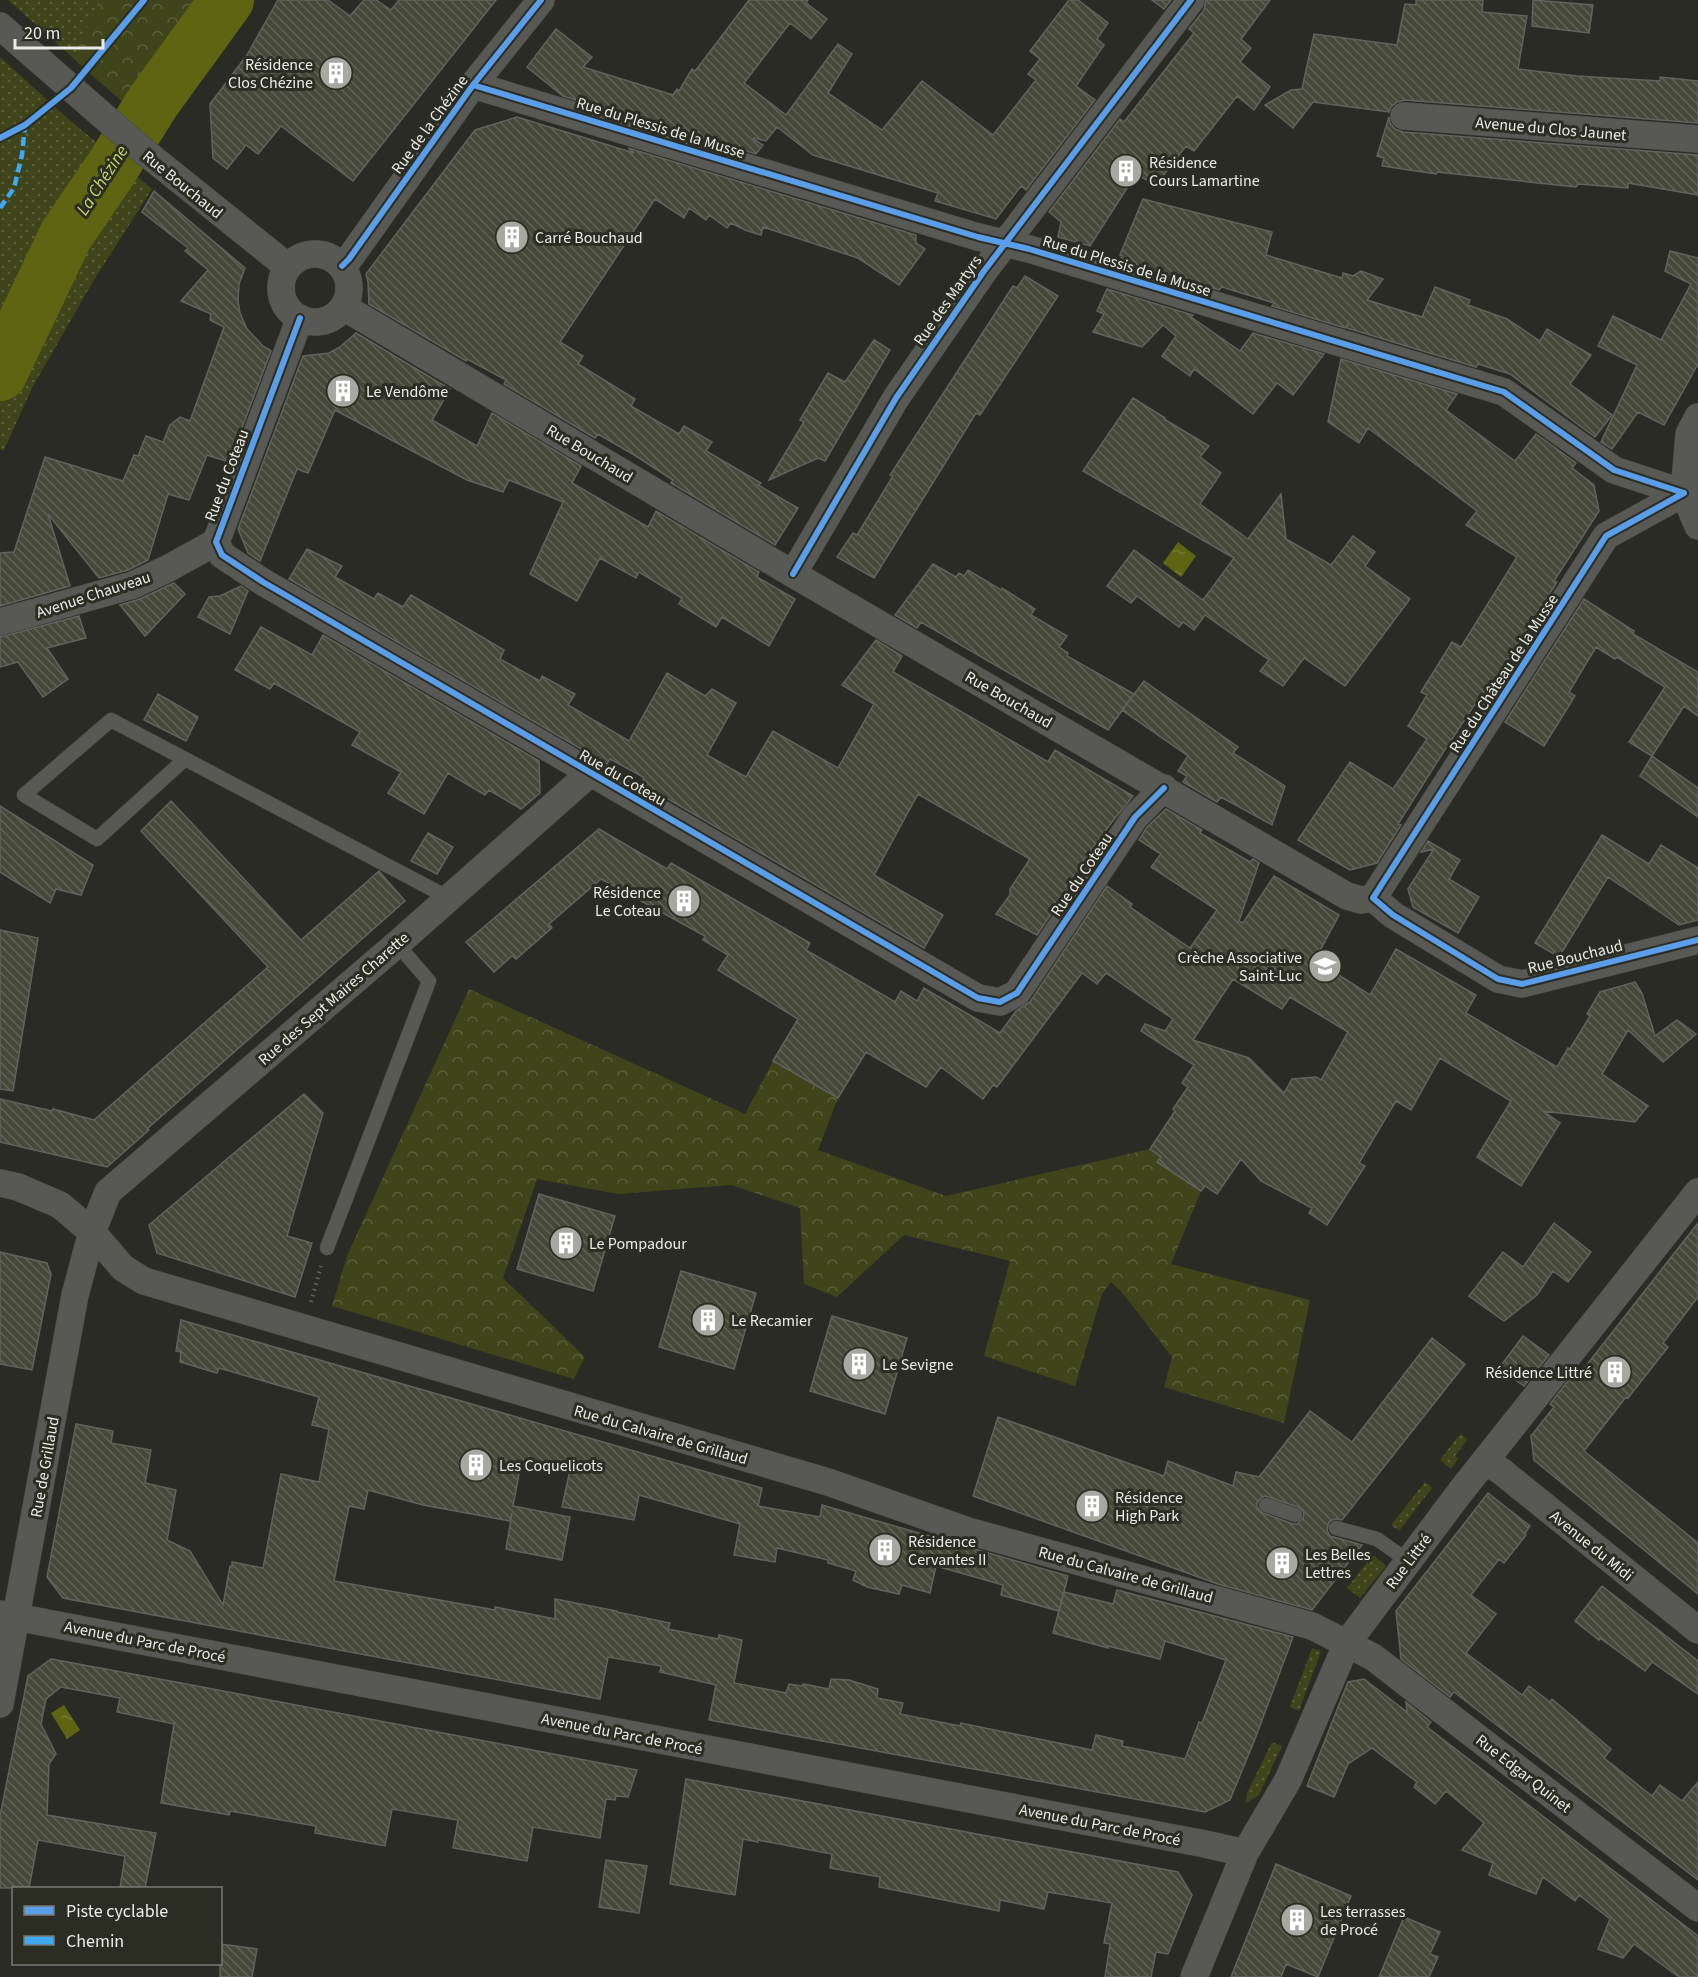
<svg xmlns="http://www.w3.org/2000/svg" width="1698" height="1977" font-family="'Source Sans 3',sans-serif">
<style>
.green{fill:url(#green-dots)}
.forest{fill:url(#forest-crowns)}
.water{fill:url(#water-ripples)}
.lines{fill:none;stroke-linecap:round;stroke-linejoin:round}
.river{stroke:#5d6513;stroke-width:54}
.building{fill:url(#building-back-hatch);stroke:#62635e;stroke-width:1.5;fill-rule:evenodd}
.service-casing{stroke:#464642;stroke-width:15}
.minor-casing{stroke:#464642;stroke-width:28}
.path{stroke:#636460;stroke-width:4;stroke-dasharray:1.5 4.5;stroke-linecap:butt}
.service{stroke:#585855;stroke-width:14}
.minor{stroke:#585855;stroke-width:27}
.quiet{stroke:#3fa9f5;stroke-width:4.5;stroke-dasharray:9 4.5;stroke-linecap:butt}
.cycleway-casing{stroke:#2b2d23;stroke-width:10}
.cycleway{stroke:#5a9eea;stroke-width:6}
.labels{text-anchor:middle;stroke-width:6;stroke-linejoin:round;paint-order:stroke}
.poi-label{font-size:16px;fill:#ebece6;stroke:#2b2d23;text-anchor:start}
.street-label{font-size:16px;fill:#ebece6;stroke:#2b2d23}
.water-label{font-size:18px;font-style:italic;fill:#c8d868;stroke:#2b2d23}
</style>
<defs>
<pattern id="green-dots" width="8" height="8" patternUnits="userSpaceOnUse" patternTransform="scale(1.5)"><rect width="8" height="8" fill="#3f441a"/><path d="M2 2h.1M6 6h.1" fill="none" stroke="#5b5f3b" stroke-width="1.8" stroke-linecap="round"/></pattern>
<pattern id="forest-crowns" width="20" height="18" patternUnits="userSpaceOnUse" patternTransform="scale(1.5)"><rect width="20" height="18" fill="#3f441a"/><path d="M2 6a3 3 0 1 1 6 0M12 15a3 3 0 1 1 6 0" fill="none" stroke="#5b5f3b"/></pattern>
<pattern id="water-ripples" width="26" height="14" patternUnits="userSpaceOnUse" patternTransform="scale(1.5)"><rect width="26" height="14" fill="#5d6513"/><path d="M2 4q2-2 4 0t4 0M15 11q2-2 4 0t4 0" fill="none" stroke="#747b35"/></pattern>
<pattern id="building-back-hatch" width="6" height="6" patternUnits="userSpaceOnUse" patternTransform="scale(1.5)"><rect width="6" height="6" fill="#46483a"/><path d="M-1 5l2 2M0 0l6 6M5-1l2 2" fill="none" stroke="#616356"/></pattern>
</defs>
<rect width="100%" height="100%" fill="#2a2b25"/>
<path class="green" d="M8 0H239L170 84 145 122Z
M0 57 65 116 152 189 94 280 33 386 4 450H0Z
M1460 1434 1468 1439 1455 1456 1458 1459 1451 1469 1440 1460Z
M1425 1482 1432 1488 1399 1531 1391 1525Z
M1373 1555 1386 1566 1360 1598 1347 1588Z
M1312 1648 1321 1651 1299 1711 1290 1707Z
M1272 1742 1282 1746 1259 1795 1246 1803 1247 1793Z"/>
<path class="forest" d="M99 0H239L170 84 145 122 73 58Z
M469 989 745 1114 773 1061 838 1098 818 1150 946 1196 1150 1149 1161 1157 1157 1162 1201 1191 1171 1264 1310 1300 1284 1423 1164 1387 1172 1357 1121 1291 1111 1282 1102 1294 1075 1386 984 1356 1010 1261 904 1235 837 1297 804 1284 800 1208 731 1185 618 1194 537 1179 503 1278 585 1357 574 1379 332 1306 347 1256Z"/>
<path class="water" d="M1178 542 1196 556 1181 577 1163 563Z
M64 1705 80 1730 67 1739 51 1713Z"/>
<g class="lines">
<path class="river" d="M0 374 66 235 111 169 153 102 227 0"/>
</g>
<path class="building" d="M278 0H328L350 16 364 0H376L391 10 399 0H496L353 181 281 126 258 154 246 145 227 169 213 158 210 104 247 55Z
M749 0H808L806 3 827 19 811 39 790 23 744 83 786 115 838 44 852 54 828 93 882 130 922 81 993 135 1036 80 1028 74 1040 59 1030 51 1069 0H1078L1108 23 1097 39 1104 45 1076 86 1095 100 1026 190 1021 186 996 219 935 201 938 193 813 155 777 127 766 141 754 138 753 139 763 145 756 154 563 96 527 67 556 29 592 57 583 67 673 95 677 89 679 91 692 69 695 71 699 66Z
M1152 0H1171L1164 9Z
M1206 0H1270L1241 39 1251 48 1240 62 1270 87 1254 110 1237 96 1194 151 1186 146 1156 185 1136 174 1090 246 1058 237 1061 222 1049 212 1120 119 1124 122 1194 33 1189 29 1204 10Z
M1416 0H1483L1482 12 1527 16 1518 69 1577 76 1660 81V77L1698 81V123L1405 100 1397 102 1391 107 1389 112 1313 102 1293 128 1265 105 1291 90 1302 89 1314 34 1397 45 1405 4 1416 5Z
M1533 0 1593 5 1589 33 1532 26Z
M517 117 634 153 628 148 916 235V243L925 249 899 285 858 258 763 227 761 235 745 230 731 223 727 228 709 215 706 220 689 208 684 218 655 199 560 342 583 356 578 364 635 399 631 406 679 434 684 426 712 442 706 451 761 483 758 485 798 508 775 545 671 483 673 480 636 456 598 434 595 438 504 384 506 380 467 359 466 361 369 304 368 282 366 274 475 130Z
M1389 117 1390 123 1395 129 1403 132 1698 155V195L1628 183V188L1578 184 1576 187 1437 172 1436 174 1382 166 1384 158 1377 156Z
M154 191 245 268 239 284 238 301 240 313 247 329 263 346 271 351 229 462 207 455 189 500 168 494 148 560 128 570 99 578 48 514 70 586 0 606V553L14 552 45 457 123 481 134 455 138 456 146 436 163 442 170 425 180 417 190 421 224 327 210 320 211 314 181 301 208 270 185 251 188 248 142 212Z
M1143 199 1272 232 1266 255 1342 278 1343 273 1353 276 1361 271 1383 279 1367 300 1422 317 1435 287 1470 300 1468 305 1507 319 1540 341 1547 329 1591 355 1570 384 1612 415 1595 437 1510 374 1478 364 1476 367 1347 328 1348 324 1345 328 1272 306 1274 303 1222 287 1219 290 1120 260 1122 256 1120 255Z
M1670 251 1698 258V364L1664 425 1638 412 1612 449 1601 442 1637 365 1598 346 1613 316 1661 340 1691 284 1665 271Z
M1025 276 1058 296 980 415 976 413 874 578 837 557 853 533 857 535 893 476 890 475 1013 286 1017 288Z
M1107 289 1193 315 1191 317 1240 351 1253 333 1324 354 1293 395 1277 383 1253 414 1194 369 1190 376 1162 356 1176 336 1163 325 1142 347 1093 332 1104 314 1097 311Z
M356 333 450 389 432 420 477 446 492 413 581 466 572 483 648 527 656 511 759 572 757 577 795 599 769 646 722 617 716 627 679 604 682 598 639 572 636 578 600 558 577 601 530 574 563 502 509 480 503 492 467 480 335 410 308 473 297 469 260 561 248 553 238 529 303 356 329 353 340 347Z
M874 340 890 350 825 461 818 458 769 480 804 422 800 420 828 373 845 382Z
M1341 359 1457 394 1446 410 1515 461 1536 434 1576 463 1572 468 1594 485 1599 511 1554 581 1557 582 1478 706 1475 704 1444 751 1398 824 1401 825 1377 863 1350 870 1298 840 1350 762 1393 789 1427 739 1408 726 1427 695 1421 692 1452 642 1461 647 1517 557 1466 525 1477 511 1368 428 1359 443 1328 422Z
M1133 398 1165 418 1164 419 1209 446 1200 457 1221 473 1200 504 1248 539 1281 494 1286 539 1331 565 1353 536 1375 552 1365 566 1410 599 1345 686 1304 658 1283 686 1260 671 1269 660 1205 615 1194 630 1183 622 1179 627 1137 596 1131 603 1107 586 1134 550 1203 600 1234 558 1083 471Z
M307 549 342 566 335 577 374 599 378 593 403 607 411 595 504 650 500 659 540 681 542 676 575 694 568 705 629 741 667 673 705 696 712 689 736 703 707 755 746 777 773 731 838 768 874 704 842 685 876 640 902 656 893 672 1048 762 1055 750 1133 796 1112 822 1079 866 1082 868 1037 935 996 914 1010 895V889L1030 859 918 794 874 875 943 915 924 948 644 785 643 777 610 759 607 764 289 579Z
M933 564 956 577 959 573 964 576 968 570 1001 590 1002 588 1035 609 1031 615 1067 636 1059 647 1068 653 1067 656 1134 694 1108 730 921 622 917 628 895 615Z
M174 583 185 594 145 636 120 605 140 599Z
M241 586 248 591 230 634 198 617 209 597 220 596Z
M1584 599 1634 631 1633 634 1698 672V716L1684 706 1652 756 1698 788V817L1640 776 1652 756 1629 742 1665 687 1617 657 1615 659 1596 647 1569 692 1575 696 1544 746 1505 722Z
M79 616 86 638 47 648 68 679 43 697 18 662 0 667V637Z
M261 627 312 655 323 635 539 761 540 793 521 809 489 790 485 795 448 773 424 814 388 793 401 772 352 745 360 732 274 683 270 689 235 670Z
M1144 681 1238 747 1233 753 1285 786 1272 825 1221 797 1217 802 1183 782 1187 776 1178 771 1188 756 1122 710Z
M158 694 198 717 186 741 144 720Z
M171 801 301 940 379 871 405 901 147 1129 149 1130 107 1167 0 1142V1099L52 1111 53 1109 94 1120 268 967 141 831Z
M0 806 93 865 81 895 56 889 50 903 0 872Z
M1166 809 1202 830 1200 833 1250 862 1253 859 1259 863 1239 921 1243 923 1274 876 1339 915 1315 960 1370 995 1396 949 1476 995 1466 1013 1557 1067 1568 1048 1570 1049 1590 1016 1587 1014 1600 992 1635 982 1642 993 1655 1036 1677 1020 1696 1034 1663 1062 1628 1030 1602 1074 1648 1106 1635 1122 1543 1111 1560 1123 1521 1186 1477 1157 1511 1101 1440 1058 1411 1110 1396 1101 1359 1163 1365 1166 1327 1225 1309 1213 1312 1208 1261 1181 1241 1159 1217 1194 1205 1186 1201 1191 1157 1162 1161 1157 1150 1149 1175 1111 1173 1109 1188 1087 1182 1083 1194 1065 1141 1031 1145 1024 1165 1031 1173 1019 1106 973 1097 984 1082 973 997 1087 993 1085 983 1099 941 1067 926 1087 866 1052 838 1098 773 1061 798 1019 718 970 728 955 703 940 705 936 601 879 549 924 552 928 516 959 512 956 494 972 466 942 599 829 667 869 671 863 810 943 806 950 895 1002 901 991 917 1001 924 988 1000 1033 1016 1011 1030 1002 1107 886 1132 904 1130 907 1190 948 1217 910 1151 867 1161 854 1139 840 1147 827ZM1233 979 1282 1009 1290 997 1348 1032 1321 1080 1316 1077 1292 1079 1284 1093 1249 1058 1193 1040Z
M428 833 453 847 437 874 411 861Z
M1602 835 1649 864 1661 845 1698 868V920L1679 925 1608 877 1559 957 1535 943Z
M1428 841 1460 860 1449 879 1479 897 1458 933 1413 907 1408 889 1434 849 1421 852Z
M0 930 38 938 13 1091 0 1089Z
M304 1094 323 1113 287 1236 312 1243 295 1297 157 1253 149 1225Z
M539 1194 615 1216 593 1291 517 1269Z
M1554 1223 1591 1252 1568 1282 1553 1271 1537 1295 1504 1321 1469 1296 1503 1252 1523 1267Z
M1698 1223V1297L1663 1343 1668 1347 1628 1398 1626 1397 1584 1451 1698 1543V1594L1534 1460 1531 1436 1554 1407 1550 1404 1574 1373 1578 1376Z
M0 1252 47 1263 51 1274 32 1370 0 1364Z
M681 1271 756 1293 734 1369 659 1347Z
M832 1316 907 1338 885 1414 810 1391Z
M181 1320 762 1488 758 1506 820 1517 822 1505 1068 1576 1059 1611 1001 1595 1003 1585 936 1566 930 1593 902 1585 899 1594 867 1587 853 1580 856 1571 828 1563V1560L777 1548 775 1562 734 1555 740 1524 639 1495 634 1520 562 1507 570 1470 521 1463 513 1506 570 1517 562 1560 506 1549 512 1513 510 1521 423 1505 368 1490 364 1509 349 1506 334 1581 495 1610V1607L555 1619V1599L617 1611V1612L670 1623 668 1629 718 1639 719 1635 742 1640 734 1683 786 1693 789 1684 803 1686V1684L829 1689 831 1679 849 1680 878 1689 877 1698 903 1703 900 1714 960 1726 961 1723 1092 1750 1096 1735 1123 1741 1122 1746 1185 1759 1199 1722 1202 1723 1226 1660 1165 1641 1160 1659 1108 1646V1648L1053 1633 1064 1592 1113 1604 1117 1590 1293 1637 1255 1739 1230 1800 1205 1812 709 1720 716 1685 660 1672 661 1666 608 1657 600 1699 63 1598 47 1577 76 1424 113 1431 111 1443 151 1450 145 1483 176 1490 167 1540 190 1551 223 1605 230 1566 232 1567V1562L263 1568 281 1474 319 1482 329 1429 312 1425 319 1397 219 1368 217 1373 180 1362 181 1352 176 1351Z
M1523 1336 1549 1355 1524 1386 1499 1368Z
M1432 1338 1465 1364 1342 1520 1334 1519 1329 1522 1327 1530 1330 1536 1362 1545 1312 1610 1218 1584 973 1496 998 1417 1164 1476 1168 1461 1233 1486 1236 1472 1259 1477 1310 1411 1352 1442ZM1265 1496 1298 1507 1304 1513 1303 1518 1297 1524H1293L1263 1513 1257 1507V1503L1261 1498Z
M1488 1493 1530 1526 1525 1533 1526 1535 1504 1563 1499 1559 1471 1595 1496 1614 1466 1653 1522 1695 1529 1686 1550 1702 1552 1699 1611 1749 1604 1758 1652 1796 1660 1785 1682 1801 1698 1782V1880L1454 1692 1450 1697 1401 1659 1396 1611Z
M1602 1586 1698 1661V1694L1652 1662 1645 1671 1600 1638 1599 1640 1575 1621Z
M51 1659 181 1683 637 1770 628 1797 616 1796 615 1800 606 1799 600 1838 533 1827 527 1861 453 1848 458 1820 392 1809 385 1846 315 1833 316 1826 230 1811 229 1815 161 1803 174 1724 117 1712 120 1698 61 1687 46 1699 41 1724 56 1754 49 1764 47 1815 156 1833 145 1888H120L125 1856 38 1840 29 1888H0V1816L28 1676Z
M1364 1679 1407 1712 1406 1702 1431 1722 1427 1727 1698 1936V1977H1679L1634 1944 1623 1958 1598 1949 1610 1919 1579 1895 1575 1901 1543 1877 1536 1894 1489 1875 1493 1863 1462 1850 1484 1823 1446 1791 1435 1804 1414 1787 1417 1782 1372 1748 1348 1764 1334 1797 1307 1786 1348 1682Z
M686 1779 1178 1872 1192 1895 1168 1954 1156 1952 1151 1977H1105L1110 1944 1104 1943 1112 1903 1048 1892 1044 1909 1000 1900 999 1911 879 1887 880 1877 830 1868 832 1854 758 1840V1842L743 1839 735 1895 670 1884Z
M606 1860 647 1866 639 1913 599 1907Z
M1276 1864 1351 1896 1318 1977 1286 1964 1281 1977H1231Z
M1404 1917 1440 1932 1430 1954 1438 1957 1429 1977H1379Z
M220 1944 257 1949 252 1977H220Z"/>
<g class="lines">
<g class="service-casing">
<path id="service" d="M185 759 97 839 24 795 111 720 449 898
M327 1248 429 981 397 944
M1266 1505 1295 1515
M1336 1528 1377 1539 1408 1561"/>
</g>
<g class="minor-casing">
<path id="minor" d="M0 26 141 149 288 267
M473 85 978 237 1029 249 1504 392 1614 470 1684 493
M1404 116 1698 139
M281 288a34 34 0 1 1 68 0a34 34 0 1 1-68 0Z
M342 266 349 259 473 85 541 0
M345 305 352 312 793 574 1347 896 1361 900 1373 898
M300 318 216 542 222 555 263 582 978 998 1000 1002 1017 993 1135 817 1164 788
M1698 417 1689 434 1684 493 1698 526
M793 574 896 398 984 271 1191 0
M0 622 133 585 167 569 216 542
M1373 898 1606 536 1684 493
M1373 898 1393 915 1498 979 1522 984 1698 940
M0 1183 18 1187 60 1205 92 1232 123 1268 144 1281 828 1482 968 1531 1312 1626 1373 1657 1698 1908
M1485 1461 1501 1471 1698 1630
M0 1614 1205 1844 1245 1853
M0 1704 75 1295 92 1232 108 1192 397 944 589 774
M1194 1977 1245 1853 1288 1780 1347 1643 1461 1491 1698 1192"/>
</g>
<path class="path" d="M311 1302 321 1266"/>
<use href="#service" class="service"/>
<use href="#minor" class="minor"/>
<path class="quiet" d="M0 208 14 188 22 155 25 125"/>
<g class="cycleway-casing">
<path id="cycleway" d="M473 85 978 237 1029 249 1504 392 1614 470 1684 493
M0 138 25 125 71 88 144 0
M342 266 349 259 473 85 541 0
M300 318 216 542 222 555 263 582 978 998 1000 1002 1017 993 1135 817 1164 788
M1684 493 1606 536 1373 898 1393 915 1498 979 1522 984 1698 940
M793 574 896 398 984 271 1191 0"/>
</g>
<use href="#cycleway" class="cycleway"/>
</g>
<defs>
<g id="building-disc" transform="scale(1.725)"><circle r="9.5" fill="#a7a8a2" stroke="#2b2d23"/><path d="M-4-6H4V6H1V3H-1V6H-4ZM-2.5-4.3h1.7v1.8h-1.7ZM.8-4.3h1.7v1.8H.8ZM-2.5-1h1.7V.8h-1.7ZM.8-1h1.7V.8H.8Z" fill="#fff"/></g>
<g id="school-disc" transform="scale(1.725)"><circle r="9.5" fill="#a7a8a2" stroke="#2b2d23"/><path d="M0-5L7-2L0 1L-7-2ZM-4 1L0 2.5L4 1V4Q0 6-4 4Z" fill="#fff"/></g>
</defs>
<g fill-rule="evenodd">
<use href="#building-disc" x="336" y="73"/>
<use href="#building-disc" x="1126" y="171"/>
<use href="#building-disc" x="512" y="237"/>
<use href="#building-disc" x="343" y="391"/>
<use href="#building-disc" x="684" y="901"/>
<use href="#school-disc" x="1325" y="966"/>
<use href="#building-disc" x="566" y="1243"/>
<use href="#building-disc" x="708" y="1320"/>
<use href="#building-disc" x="859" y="1364"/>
<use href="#building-disc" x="1615" y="1372"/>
<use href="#building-disc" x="476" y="1465"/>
<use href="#building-disc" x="1092" y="1506"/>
<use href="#building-disc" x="885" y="1550"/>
<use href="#building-disc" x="1282" y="1563"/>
<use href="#building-disc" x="1297" y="1920"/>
</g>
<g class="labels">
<g class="poi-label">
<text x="313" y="70" text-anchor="end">Résidence<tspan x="313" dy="18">Clos Chézine</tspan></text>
<text x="1149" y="168">Résidence<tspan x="1149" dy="18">Cours Lamartine</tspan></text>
<text x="535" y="243">Carré Bouchaud</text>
<text x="366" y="397">Le Vendôme</text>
<text x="661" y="898" text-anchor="end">Résidence<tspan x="661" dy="18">Le Coteau</tspan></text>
<text x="1302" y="963" text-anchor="end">Crèche Associative<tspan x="1302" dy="18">Saint-Luc</tspan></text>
<text x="589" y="1249">Le Pompadour</text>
<text x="731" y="1326">Le Recamier</text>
<text x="882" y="1370">Le Sevigne</text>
<text x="1592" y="1378" text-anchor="end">Résidence Littré</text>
<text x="499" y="1471">Les Coquelicots</text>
<text x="1115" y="1503">Résidence<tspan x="1115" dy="18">High Park</tspan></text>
<text x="908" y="1547">Résidence<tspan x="908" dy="18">Cervantes II</tspan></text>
<text x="1305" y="1560">Les Belles<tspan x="1305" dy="18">Lettres</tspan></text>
<text x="1320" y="1917">Les terrasses<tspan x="1320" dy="18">de Procé</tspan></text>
</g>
<g class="street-label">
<text transform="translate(429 124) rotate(-54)" y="6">Rue de la Chézine</text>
<text transform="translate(661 127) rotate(17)" y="6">Rue du Plessis de la Musse</text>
<text transform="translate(1551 128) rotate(5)" y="6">Avenue du Clos Jaunet</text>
<text transform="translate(183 184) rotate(39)" y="6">Rue Bouchaud</text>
<text transform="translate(1127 265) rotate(17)" y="6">Rue du Plessis de la Musse</text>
<text transform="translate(947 300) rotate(-55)" y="6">Rue des Martyrs</text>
<text transform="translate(590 453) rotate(31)" y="6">Rue Bouchaud</text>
<text transform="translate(226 475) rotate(-69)" y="6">Rue du Coteau</text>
<text transform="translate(93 594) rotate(-18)" y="6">Avenue Chauveau</text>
<text transform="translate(1503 673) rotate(-57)" y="6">Rue du Château de la Musse</text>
<text transform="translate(1009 699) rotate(30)" y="6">Rue Bouchaud</text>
<text transform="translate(623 777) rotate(30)" y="6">Rue du Coteau</text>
<text transform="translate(1081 874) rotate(-56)" y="6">Rue du Coteau</text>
<text transform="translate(1575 956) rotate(-14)" y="6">Rue Bouchaud</text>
<text transform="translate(333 998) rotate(-41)" y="6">Rue des Sept Maires Charette</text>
<text transform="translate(661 1434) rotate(16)" y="6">Rue du Calvaire de Grillaud</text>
<text transform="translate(44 1467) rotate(-80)" y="6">Rue de Grillaud</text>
<text transform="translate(1592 1545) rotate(39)" y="6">Avenue du Midi</text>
<text transform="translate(1408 1561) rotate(-53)" y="6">Rue Littré</text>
<text transform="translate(1126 1574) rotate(15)" y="6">Rue du Calvaire de Grillaud</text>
<text transform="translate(145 1641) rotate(11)" y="6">Avenue du Parc de Procé</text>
<text transform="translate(622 1733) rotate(11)" y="6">Avenue du Parc de Procé</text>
<text transform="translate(1524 1773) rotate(38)" y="6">Rue Edgar Quinet</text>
<text transform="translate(1100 1824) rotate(11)" y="6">Avenue du Parc de Procé</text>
</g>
<g class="water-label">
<text transform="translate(102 180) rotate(-57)" y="6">La Chézine</text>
</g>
</g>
<rect x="12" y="1887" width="210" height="78" fill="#2b2d23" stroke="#787971" stroke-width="1.5"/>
<rect x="24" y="1906" width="30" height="9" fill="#5a9eea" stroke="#787971" stroke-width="1.5"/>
<text x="66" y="1917" font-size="18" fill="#ebece6">Piste cyclable</text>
<rect x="24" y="1936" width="30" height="9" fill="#3fa9f5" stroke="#787971" stroke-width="1.5"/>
<text x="66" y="1947" font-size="18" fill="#ebece6">Chemin</text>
<path d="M15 39v9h88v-9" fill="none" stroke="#ebece6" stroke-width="3"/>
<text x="24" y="39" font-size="18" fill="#ebece6" stroke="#2b2d23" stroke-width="4.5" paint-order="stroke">20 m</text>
</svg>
